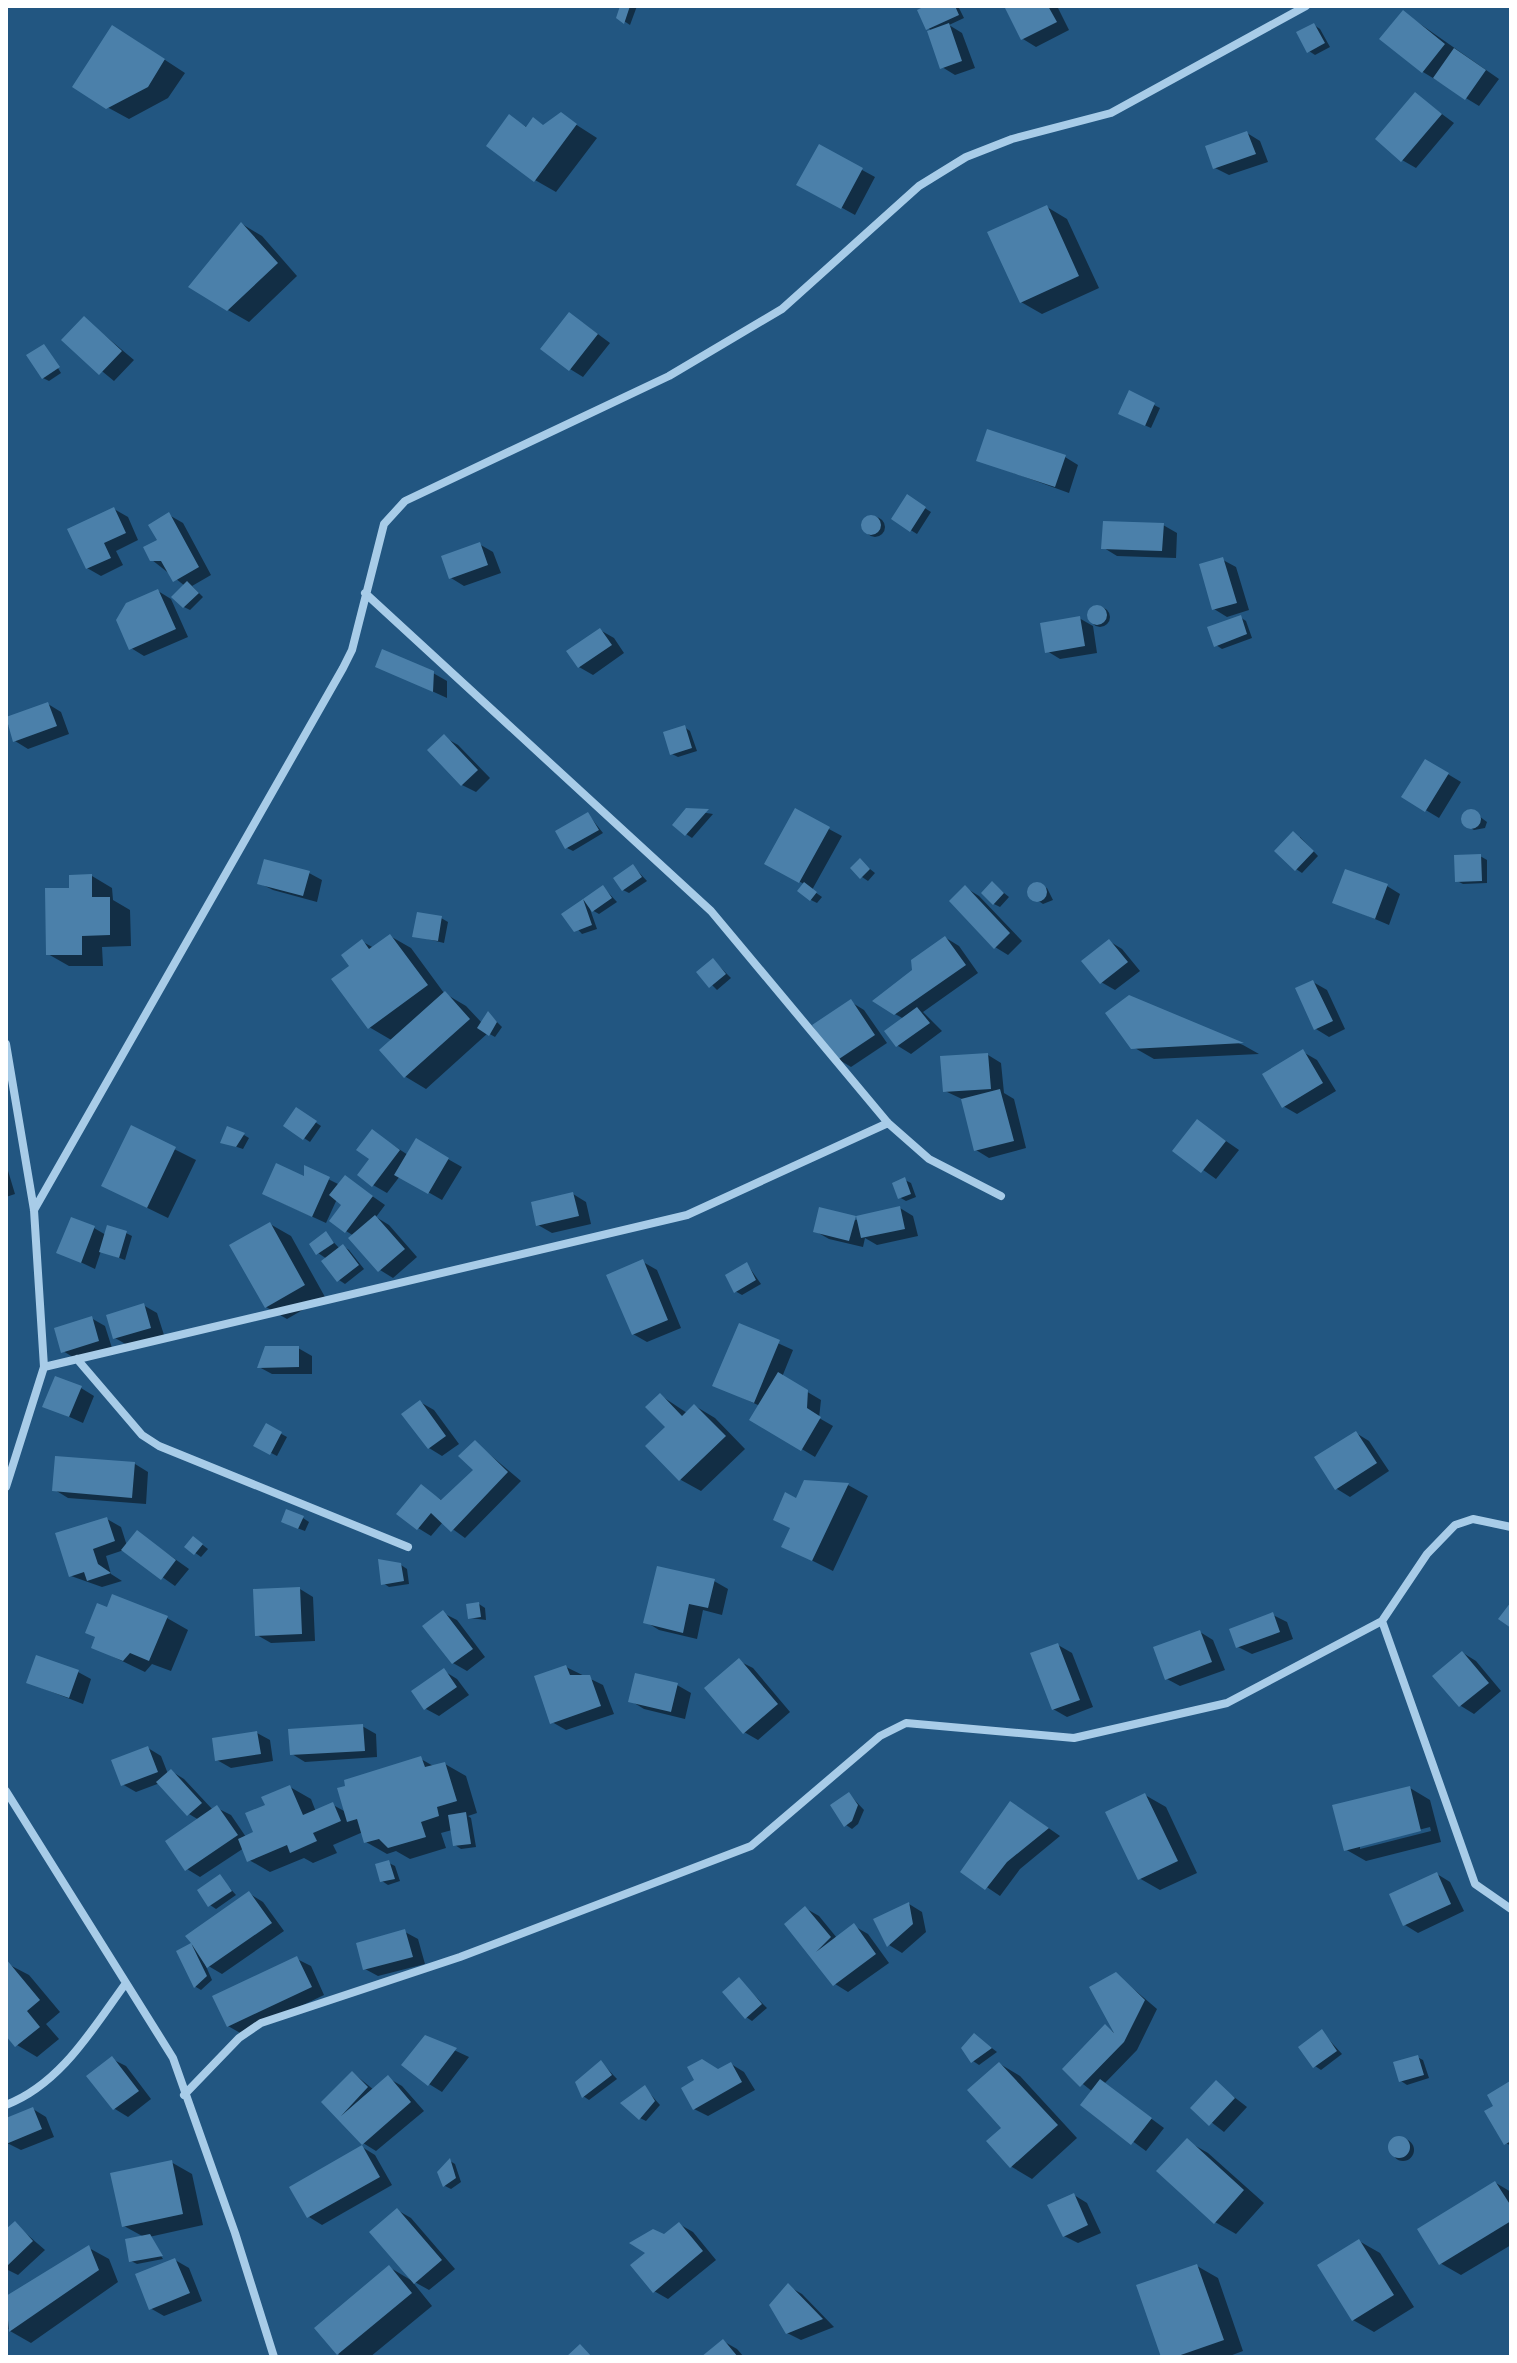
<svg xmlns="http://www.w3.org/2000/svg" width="1517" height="2363" font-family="Helvetica,sans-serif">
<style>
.shadow{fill:#0007;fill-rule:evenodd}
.building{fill:#4b80aa}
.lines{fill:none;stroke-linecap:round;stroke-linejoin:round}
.street{stroke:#a8cce8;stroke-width:8}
</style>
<rect width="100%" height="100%" fill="#225681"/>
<path class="shadow" d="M622 6H637L630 25 618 17Z
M930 6H958L964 18 949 25 962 33 975 68 955 75 942 67 932 31 928 28Z
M1006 6H1057L1069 30 1036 47 1023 39Z
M1403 12 1499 79 1479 106 1423 72 1382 39Z
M1314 25 1320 29 1330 47 1315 55 1309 51Z
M133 39 185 73 168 98 129 119 107 107Z
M1415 94 1454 123 1416 168 1402 160Z
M561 115 597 138 556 192 535 180 510 117 528 128 545 126Z
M1247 133 1260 141 1268 162 1229 175 1215 168Z
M820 147 875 177 855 215 799 184Z
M1047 207 1067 219 1099 288 1042 314 1021 302Z
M242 224 262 236 297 276 249 322 228 310Z
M84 318 134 360 114 381 64 340Z
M583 323 610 343 583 377 570 369Z
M44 346 61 373 49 381 43 378Z
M1130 393 1160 408 1151 428 1126 417Z
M1065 457 1078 465 1069 493 978 460Z
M907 497 931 512 917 534 893 519Z
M114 509 128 517 138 540 116 551 123 565 101 576 87 568Z
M169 515 183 523 211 575 192 586 203 597 190 610 184 607 185 586 152 560Z
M865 527a10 10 0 1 1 20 0a10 10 0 1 1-20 0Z
M1163 525 1177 533 1176 558 1117 556 1104 548Z
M479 544 493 552 501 573 464 586 451 578Z
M1223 560 1236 567 1249 610 1227 617 1214 609Z
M158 591 171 599 188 637 144 656 131 648Z
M1090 617a10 10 0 1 1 20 0a10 10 0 1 1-20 0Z
M1240 617 1246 621 1252 638 1222 649 1216 645Z
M1079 618 1093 626 1097 653 1060 659 1047 651Z
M600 630 614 638 624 653 593 675 579 667Z
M377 666 433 673 447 681V698Z
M48 704 61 712 69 734 28 749 15 741 6 719Z
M684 727 690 731 697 751 678 757 672 754Z
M444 737 458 745 490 778 476 792 462 785Z
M1426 761 1461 782 1439 818 1404 797Z
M687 810 713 814 692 838 686 834Z
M795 811 842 836 812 890 822 897 817 903 811 900 804 884 766 863Z
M1472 811 1487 822 1485 828 1474 830 1467 826 1463 819Z
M588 814 603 833 573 851 567 848Z
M1300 837 1318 856 1302 873 1296 869Z
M1480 856 1487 860V883L1463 884 1457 881Z
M860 861 875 873 868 881 862 877Z
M633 866 647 881 629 893 623 890Z
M309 873 322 880 317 902 273 890 259 883Z
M92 876 112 888 113 900 130 910 131 946 102 947 103 966H69L48 954 71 890Z
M993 884 1009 897 1000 907 994 904Z
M1035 884 1047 888 1053 900 1043 904 1030 895Z
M1387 886 1400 894 1389 925 1335 902Z
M603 887 617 902 599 914 590 909 597 929 582 934 564 914Z
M966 888 979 896 1022 941 1008 955 995 947Z
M441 918 448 922 444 943 415 936Z
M390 936 411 948 444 993 466 1006 482 1023 489 1014 502 1027 495 1037 488 1033 426 1089 406 1077 382 1051 393 1041 369 1027 363 942 374 948Z
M946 938 959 946 978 973 923 1012 942 1031 911 1054 898 1046 904 1019 895 1014 914 970Z
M1109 941 1122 949 1140 971 1115 990 1101 982Z
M713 960 731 978 717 990 699 972Z
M1313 982 1327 990 1345 1029 1329 1037 1316 1029Z
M1130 997 1243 1045 1259 1054 1154 1059 1133 1047Z
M851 1002 864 1010 887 1043 851 1067 838 1059Z
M1303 1052 1317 1060 1336 1091 1297 1114 1283 1106Z
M988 1055 1001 1063 1004 1093 1014 1099 1026 1148 989 1158 976 1150 962 1099 945 1091Z
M297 1110 321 1126 310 1142 286 1126Z
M1197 1121 1239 1150 1216 1179 1175 1150Z
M132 1128 196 1160 168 1218 125 1197Z
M373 1132 408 1155 416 1141 462 1167 442 1200 400 1176 387 1193 373 1185Z
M244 1135 249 1138 243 1149 222 1142Z
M6 1164 15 1194 6 1197Z
M306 1168 340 1185 345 1177 385 1205 376 1217 389 1225 417 1257 393 1278 380 1270 354 1236 346 1231 344 1204 337 1199 326 1223 278 1201 305 1179Z
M905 1180 911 1183 916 1197 906 1201 899 1197Z
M573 1194 586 1202 591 1224 552 1233 538 1225Z
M900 1208 913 1216 918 1236 877 1245 865 1238 863 1247 829 1239 815 1231Z
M270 1224 291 1236 325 1297 287 1319 266 1307Z
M94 1228 106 1235 126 1233 132 1236 125 1260 101 1251 95 1269 59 1252Z
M326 1234 340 1249 343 1246 349 1250 364 1269 345 1284 339 1280 327 1259 318 1253Z
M643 1262 657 1270 681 1328 647 1342 633 1334Z
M747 1264 761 1284 742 1295 735 1291Z
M143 1305 157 1313 164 1335 129 1346 115 1338Z
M91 1318 105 1326 112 1348 76 1359 63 1351Z
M740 1326 793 1350 782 1377 821 1400 819 1418 833 1426 815 1457 752 1419 760 1406 715 1385Z
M298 1348 312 1356V1374H272L259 1367Z
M81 1388 94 1396 83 1423 45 1406Z
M660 1395 687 1413 695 1406 715 1418 745 1449 701 1491 681 1480 647 1446 667 1427Z
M420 1402 434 1410 459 1444 442 1456 429 1448Z
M267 1426 287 1437 277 1456 256 1445Z
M1356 1433 1369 1441 1389 1471 1350 1497 1337 1489 1317 1458Z
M475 1442 521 1481 465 1538 443 1522 431 1536 418 1528 421 1487 443 1501 476 1470Z
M135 1464 148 1472 146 1504 68 1498 55 1490Z
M848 1485 868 1496 833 1571 783 1546 792 1529 797 1500Z
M303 1518 309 1522 305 1531 289 1525Z
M107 1519 121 1527 127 1546 137 1532 189 1569 175 1586 124 1550 106 1556 111 1574 122 1581 102 1587 71 1576Z
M199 1542 208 1549 201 1557 187 1547Z
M401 1565 407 1569 409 1584 389 1587 383 1583Z
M714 1581 728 1589 722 1615 703 1610 697 1639 659 1630 646 1622Z
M300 1589 313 1597 315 1641 271 1643 257 1635Z
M479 1604 485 1608 486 1620 470 1618Z
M443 1613 457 1620 485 1657 467 1671 453 1663Z
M1273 1615 1287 1622 1293 1639 1252 1654 1238 1647Z
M167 1618 188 1630 171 1671 152 1664 145 1672 93 1647Z
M1200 1632 1213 1640 1225 1670 1180 1686 1167 1679Z
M1058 1645 1072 1653 1093 1707 1067 1717 1053 1709Z
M1463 1653 1476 1661 1501 1691 1474 1714 1461 1706 1435 1676Z
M739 1661 753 1668 790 1712 758 1740 744 1732Z
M566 1667 603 1685 614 1714 566 1730 552 1722Z
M444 1671 457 1679 469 1695 439 1716 426 1709Z
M78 1672 91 1679 83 1704 29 1683Z
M677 1685 691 1693 685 1719 644 1709 631 1701Z
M362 1726 376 1734 377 1757 305 1762 292 1754Z
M257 1733 270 1740 273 1761 231 1768 217 1760Z
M148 1748 161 1756 168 1774 171 1771 184 1779 213 1810 217 1808 231 1815 246 1837 256 1833 267 1806 290 1787 311 1799 316 1812 333 1805 346 1812 421 1759 435 1767 445 1764 466 1776 477 1813 468 1816 471 1818 476 1847 461 1849 455 1845 452 1830 441 1833 446 1848 410 1859 396 1851 387 1854 366 1842 363 1832 333 1845 337 1853 313 1863 304 1858 270 1872 249 1860 244 1848 200 1877 187 1869 199 1820 189 1814 160 1783 136 1792 122 1784Z
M1410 1788 1430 1800 1441 1842 1366 1861 1345 1849ZM1430 1827 1431 1831 1360 1849V1845Z
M849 1794 864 1810 858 1824 852 1829 846 1825Z
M1145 1795 1166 1807 1197 1873 1160 1890 1139 1878Z
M1024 1811 1060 1836 1020 1869 1000 1896 963 1871Z
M389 1863 395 1866 400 1881 388 1885 382 1881Z
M1437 1874 1450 1882 1464 1911 1418 1933 1405 1925Z
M220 1877 236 1895 216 1909 210 1905Z
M250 1894 263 1902 284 1931 222 1974 205 1964 212 1980 201 1990 196 1987 178 1952 193 1945Z
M909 1904 922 1912 926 1932 902 1953 889 1945Z
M805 1908 819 1916 837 1938 854 1926 868 1934 889 1963 848 1992 835 1984 787 1924Z
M405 1932 418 1939 425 1964 378 1976 365 1969Z
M297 1959 311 1966 324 1995 242 2034 228 2026Z
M6 1963 29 1975 60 2012 46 2024 59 2039 37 2057 17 2045 6 2032Z
M1116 1974 1157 2009 1137 2050 1104 2084 1164 2128 1146 2151 1083 2105 1093 2092 1064 2069 1105 2027 1117 2034Z
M739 1980 767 2008 752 2021 746 2017Z
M1322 2032 1342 2054 1321 2070 1315 2066Z
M426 2037 469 2057 442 2092 429 2084Z
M980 2039 997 2052 979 2065 973 2061Z
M1417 2057 1423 2060 1429 2078 1407 2085 1401 2081Z
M112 2059 126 2066 151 2099 128 2117 115 2109 89 2076Z
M602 2063 617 2079 589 2100 583 2096Z
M731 2064 744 2072 755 2090 708 2116 694 2109 719 2071Z
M1000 2064 1020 2076 1077 2138 1032 2179 1012 2167 989 2141 1004 2128Z
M353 2073 374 2090 388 2078 402 2086 424 2111 376 2151 363 2143 324 2102Z
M1216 2083 1247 2107 1224 2132 1193 2108Z
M1510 2084H1511V2146L1506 2143 1496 2106Z
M645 2088 660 2105 646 2121 640 2118Z
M33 2109 46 2117 54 2137 21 2150 7 2143 6 2120Z
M1392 2150a11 11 0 1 1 22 0a11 11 0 1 1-22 0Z
M1187 2141 1208 2153 1264 2203 1236 2234 1215 2222Z
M362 2147 375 2155 392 2185 322 2225 309 2217Z
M450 2161 455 2164 461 2182 451 2189 445 2186Z
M171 2162 192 2174 203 2225 149 2237 163 2259 137 2264 131 2261 144 2237 124 2226Z
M1496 2183 1511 2192V2245L1461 2275 1440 2263Z
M1074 2195 1087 2203 1101 2233 1078 2243 1064 2236Z
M397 2210 411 2218 455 2269 429 2290 411 2280 432 2306 370 2357H344L338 2354 389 2267 414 2282Z
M15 2224 45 2250 18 2275 6 2269V2232Z
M679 2224 693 2232 716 2260 668 2299 654 2291Z
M1359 2241 1380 2253 1414 2307 1374 2332 1353 2320Z
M89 2248 109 2259 118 2282 31 2343 10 2331 6 2326V2298Z
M175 2260 189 2268 202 2301 164 2316 150 2308Z
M1197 2266 1218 2278 1243 2351 1227 2357H1163Z
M788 2286 802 2294 834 2327 801 2340 787 2333Z
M723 2341 737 2349 744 2357H705Z"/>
<path class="building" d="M620 6H630L624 24 616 18Z
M925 6H955L959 15 926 30 917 10Z
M1004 6H1048L1057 22 1021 40Z
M1403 10 1445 44 1422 73 1379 39Z
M949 23 962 61 940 69 927 31Z
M1314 23 1325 43 1307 53 1296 32Z
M112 25 165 59 148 87 106 109 72 87Z
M1454 48 1486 70 1465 100 1433 78Z
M1415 92 1442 114 1401 162 1375 139Z
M561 112 577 124 534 182 486 146 509 114 526 127 533 117 543 125Z
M1247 131 1256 154 1213 169 1205 146Z
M819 144 863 168 841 209 796 185Z
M1047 205 1079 276 1020 303 987 232Z
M241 222 278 263 227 311 188 287Z
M569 312 598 334 569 371 540 349Z
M84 316 122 351 99 375 61 340Z
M44 344 60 367 42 379 26 355Z
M1129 390 1155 403 1145 426 1118 414Z
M987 429 1066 455 1055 487 976 461Z
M907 494 926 507 910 532 891 519Z
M114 507 126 533 104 543 111 558 86 569 67 529Z
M169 512 199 567 173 582 161 561H150L143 547 157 540 148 525Z
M861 525a10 10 0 1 1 20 0a10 10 0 1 1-20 0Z
M1103 521 1164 523 1162 551 1101 549Z
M480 542 488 565 449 579 441 556Z
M1223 557 1237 603 1212 610 1199 564Z
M187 581 199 593 183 608 171 597Z
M158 589 176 629 129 650 116 620 126 603Z
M1087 615a10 10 0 1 1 20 0a10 10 0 1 1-20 0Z
M1241 615 1247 634 1214 647 1207 627Z
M1080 616 1085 646 1045 653 1040 623Z
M600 628 612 645 578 668 566 651Z
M382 649 434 671 433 692 375 667Z
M48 702 57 726 13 742 6 717Z
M685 725 692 748 670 755 663 732Z
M444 734 478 770 461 786 427 750Z
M1425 759 1449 773 1425 812 1401 797Z
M686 808 709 809 685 836 672 825Z
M795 808 830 827 799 883 764 864Z
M1461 819a10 10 0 1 1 20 0a10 10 0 1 1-20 0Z
M588 812 599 830 565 849 555 831Z
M1293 831 1314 851 1295 871 1274 851Z
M1481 854 1482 881 1455 882 1454 855Z
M860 858 870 869 860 879 850 868Z
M264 859 310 871 303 896 257 884Z
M633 864 642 877 622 891 613 878Z
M1345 869 1388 884 1375 919 1332 903Z
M92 874V897H110V935L82 936V955H46L45 888H69V875Z
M992 881 1004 893 993 905 981 893Z
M1027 892a10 10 0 1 1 20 0a10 10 0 1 1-20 0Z
M804 882 817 892 810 901 797 891Z
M603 885 612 898 592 912 583 899Z
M965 885 1010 933 994 949 949 901Z
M583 899 592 925 574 932 561 914Z
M417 912 442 916 438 941 412 937Z
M390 934 428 985 368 1029 331 979 349 966 341 955 362 939 369 949Z
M945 936 966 965 894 1015 872 1001 912 970 911 960Z
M1109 939 1128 962 1100 984 1081 961Z
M713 958 726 974 709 988 696 972Z
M1313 980 1333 1021 1314 1030 1295 988Z
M445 991 470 1019 404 1078 379 1050Z
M1129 995 1244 1043 1131 1049 1105 1013Z
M851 999 875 1035 836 1061 812 1025Z
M917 1007 930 1023 896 1047 884 1031Z
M488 1011 497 1022 489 1036 477 1028Z
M1303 1049 1323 1083 1282 1108 1262 1074Z
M988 1053 991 1089 943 1092 940 1056Z
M1000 1089 1014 1141 974 1151 961 1099Z
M296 1107 317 1121 303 1140 283 1126Z
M1197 1119 1226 1141 1201 1173 1172 1151Z
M131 1125 176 1147 147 1208 101 1186Z
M227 1126 245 1133 236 1147 220 1143Z
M372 1129 400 1150 372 1187 357 1175 369 1159 356 1150Z
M416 1138 449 1158 428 1194 394 1175Z
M276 1163 304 1176V1165L330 1177 312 1217 262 1194Z
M345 1175 373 1196 345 1233 329 1221 341 1205 329 1195Z
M905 1177 911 1194 898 1199 892 1183Z
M573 1192 579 1216 536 1226 531 1202Z
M900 1206 905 1229 861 1238 856 1216Z
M819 1207 856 1216 849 1241 813 1232Z
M375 1215 405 1249 378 1272 348 1238Z
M71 1217 95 1226 81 1263 56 1253Z
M270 1222 305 1285 265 1308 229 1245Z
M107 1225 127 1231 119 1258 99 1252Z
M326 1231 334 1243 316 1255 309 1244Z
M343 1244 359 1265 337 1282 321 1261Z
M643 1259 668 1320 632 1335 606 1275Z
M747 1262 756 1280 734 1293 725 1275Z
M144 1303 151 1328 113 1339 106 1315Z
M92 1316 99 1341 61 1353 54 1328Z
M739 1323 780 1340 754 1403 712 1386Z
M265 1346H299V1367L257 1368Z
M778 1372 808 1390 807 1408 821 1417 801 1451 749 1420Z
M55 1376 82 1386 69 1417 42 1407Z
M660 1393 682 1416 694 1404 726 1436 679 1481 645 1446 665 1427 645 1407Z
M420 1400 446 1436 428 1449 401 1414Z
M266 1423 282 1432 270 1455 253 1446Z
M1356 1431 1377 1463 1335 1490 1314 1457Z
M475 1440 508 1472 451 1532 431 1513 417 1530 396 1514 421 1484 441 1500 473 1470 458 1456Z
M55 1456 135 1462 132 1498 52 1491Z
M804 1480 849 1483 812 1561 781 1547 790 1528 773 1520 785 1492 796 1498Z
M286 1509 304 1516 298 1529 281 1522Z
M107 1517 115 1541 93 1549 98 1564 111 1573 87 1581 84 1572 69 1577 55 1533Z
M137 1530 176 1560 161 1580 121 1550Z
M193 1536 203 1544 194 1555 184 1547Z
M378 1559 401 1563 404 1581 381 1585Z
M657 1566 715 1579 708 1608 689 1604 683 1633 643 1623Z
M300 1587 302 1634 255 1636 253 1589Z
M112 1594 168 1616 149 1661 130 1653 123 1661 91 1648 95 1637 85 1633 97 1603 107 1607Z
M479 1602 481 1617 468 1619 466 1604Z
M1511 1602V1628L1498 1619Z
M443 1610 473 1649 452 1664 422 1626Z
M1273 1612 1280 1632 1236 1648 1229 1629Z
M1200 1630 1212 1662 1165 1680 1153 1647Z
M1058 1643 1080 1700 1052 1710 1030 1653Z
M1462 1651 1489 1683 1459 1707 1432 1676Z
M36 1655 79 1670 69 1698 26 1683Z
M739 1658 778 1704 743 1734 704 1688Z
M566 1665 570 1675H590L601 1706 550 1724 534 1676Z
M444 1668 457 1687 424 1710 411 1691Z
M635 1673 678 1683 671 1712 628 1702Z
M363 1724 365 1751 290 1755 288 1729Z
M257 1731 261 1754 215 1761 212 1738Z
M148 1746 158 1772 121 1786 111 1760Z
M421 1756 425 1767 445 1762 457 1801 437 1807 439 1816 421 1822 426 1837 388 1848 379 1839 364 1843 357 1819 347 1822 337 1788 345 1786 344 1780Z
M171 1769 202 1803 187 1816 156 1782Z
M290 1785 303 1815 333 1802 341 1821 313 1833 317 1841 290 1853 287 1845 247 1862 238 1839 253 1832 245 1813 265 1805 261 1797Z
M1410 1786 1421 1831 1344 1851 1332 1805Z
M849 1792 858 1805 852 1821 844 1827 830 1805Z
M1145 1793 1178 1861 1138 1880 1105 1812Z
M1010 1801 1049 1828 1007 1862 985 1890 960 1872Z
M217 1805 238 1835 185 1871 165 1841Z
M466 1812 471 1844 453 1846 448 1815Z
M389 1860 395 1879 380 1882 375 1864Z
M1437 1872 1451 1904 1403 1926 1389 1894Z
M220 1874 232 1891 208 1907 197 1890Z
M249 1891 272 1923 207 1968 191 1943 207 1976 194 1988 176 1951 191 1943 185 1936Z
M909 1902 913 1924 887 1947 873 1919Z
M805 1906 831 1937 816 1952 854 1923 876 1954 833 1986 784 1924Z
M405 1929 413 1957 363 1970 356 1943Z
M297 1956 312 1987 227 2027 212 1996Z
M6 1959 40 2000 27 2011 40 2027 15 2047 6 2036Z
M1116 1972 1145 2000 1124 2042 1080 2087 1062 2069 1105 2024 1114 2033 1089 1987Z
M739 1977 762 2004 745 2019 722 1992Z
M1322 2029 1337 2051 1313 2068 1298 2047Z
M974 2033 992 2048 971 2063 961 2048Z
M425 2035 457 2048 428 2086 401 2065Z
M1418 2055 1424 2075 1399 2082 1393 2062Z
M112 2056 139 2091 113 2110 86 2076Z
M702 2059 718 2069 731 2062 742 2082 693 2110 681 2088 694 2080 687 2067Z
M601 2060 612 2075 582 2098 575 2082Z
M999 2062 1058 2125 1010 2168 986 2141 1001 2128 967 2090Z
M352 2071 368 2087 341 2116 388 2075 411 2102 362 2145 321 2102Z
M1100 2079 1152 2118 1131 2145 1080 2105Z
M1216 2080 1235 2098 1209 2126 1190 2108Z
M1510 2081 1511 2141 1504 2145 1484 2111 1493 2106 1487 2095Z
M645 2085 655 2101 639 2120 620 2103Z
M33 2107 42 2129 6 2144V2118Z
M1388 2147a11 11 0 1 1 22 0a11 11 0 1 1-22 0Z
M1187 2138 1244 2190 1214 2224 1156 2171Z
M362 2145 380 2177 307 2218 289 2187Z
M450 2158 456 2178 443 2187 437 2172Z
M172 2160 183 2214 122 2227 110 2173Z
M1495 2181 1511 2206V2221L1439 2265 1417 2229Z
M1074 2193 1088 2225 1063 2237 1047 2205Z
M397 2208 442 2260 414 2284 369 2232Z
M15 2221 33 2241 6 2267V2229Z
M679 2222 703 2251 653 2293 630 2265 645 2253 629 2243 653 2229 664 2234Z
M150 2234 163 2256 129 2262 125 2239Z
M1359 2239 1394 2295 1352 2321 1317 2265Z
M89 2245 99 2270 9 2332 6 2296Z
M175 2258 190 2293 149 2310 135 2274Z
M1197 2264 1224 2340 1175 2357H1161L1136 2285Z
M389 2265 412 2293 337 2355 314 2328Z
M788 2283 823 2319 786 2334 769 2305Z
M723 2339 738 2357H701Z
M580 2344 592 2357H566Z"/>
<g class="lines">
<path class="street" d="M365 593 711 911 888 1123 929 1159 1001 1196
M6 1044 34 1210 44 1367 6 1487
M34 1210 343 668 352 650 384 524 405 501 669 376 782 309 919 186 966 157 1012 139 1111 113 1306 6
M77 1359 142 1435 159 1446 408 1547
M44 1367 687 1215 888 1123
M1382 1621 1475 1884 1511 1909
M6 1791 173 2058 235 2233 274 2357
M184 2095 239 2038 261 2023 460 1957 751 1846 880 1736 906 1723 1074 1738 1227 1703 1382 1621 1427 1554 1455 1525 1473 1519 1511 1527
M6 2105C61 2084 93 2028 126 1983"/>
</g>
<rect width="1517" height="2363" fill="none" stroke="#ffffff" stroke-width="16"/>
</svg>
